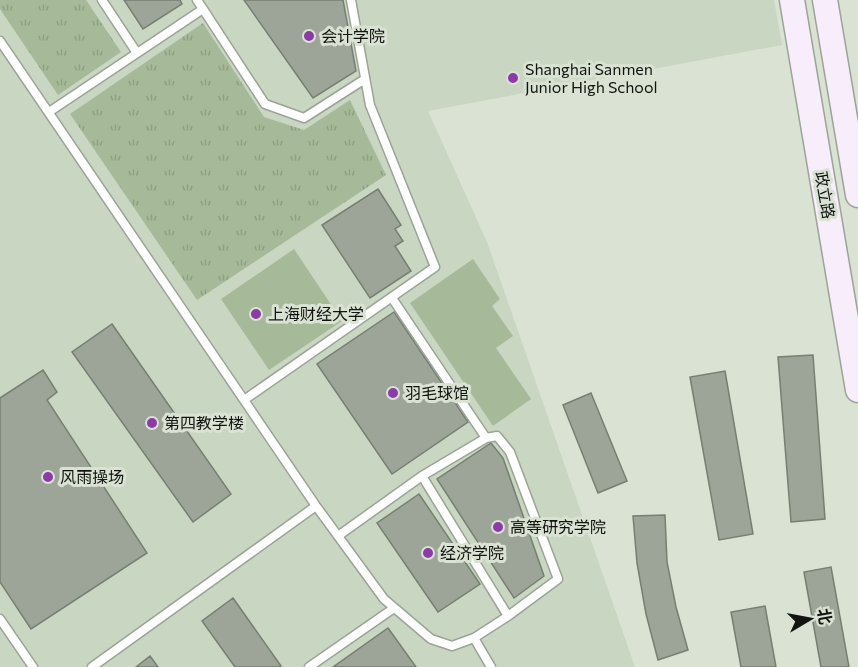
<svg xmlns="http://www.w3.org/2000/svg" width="858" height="667" font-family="Commissioner,'Noto Sans SC',sans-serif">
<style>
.built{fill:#c9d6c1}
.grass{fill:url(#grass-tufts)}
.garden{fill:#a6ba99}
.building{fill:#9da598;stroke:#767f72;stroke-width:1.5}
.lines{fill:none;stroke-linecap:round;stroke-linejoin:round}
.service-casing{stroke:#9ba496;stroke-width:11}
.secondary-casing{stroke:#9ba496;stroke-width:27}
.service{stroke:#fff;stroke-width:8}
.secondary{stroke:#f7edfb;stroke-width:24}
.poi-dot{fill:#8d3aa9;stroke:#d9e2d3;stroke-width:2}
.labels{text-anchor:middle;stroke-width:6;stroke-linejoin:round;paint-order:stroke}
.poi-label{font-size:16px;fill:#11140f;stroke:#d9e2d3;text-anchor:start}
.street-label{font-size:16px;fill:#11140f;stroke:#d9e2d3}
</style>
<defs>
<pattern id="grass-tufts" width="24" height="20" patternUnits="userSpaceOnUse" patternTransform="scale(1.5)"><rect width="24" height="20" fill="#a6ba99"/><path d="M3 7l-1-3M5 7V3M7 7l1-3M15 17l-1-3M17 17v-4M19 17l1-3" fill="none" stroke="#8e9f83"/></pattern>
</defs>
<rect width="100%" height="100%" fill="#d9e2d3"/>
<path class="built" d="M0 0H774L782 45 428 111 487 242 635 667H0Z"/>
<path class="grass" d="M0 0H86L121 52 58 95 0 9Z
M203 23 264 117 304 130 350 100 386 175 197 300 70 114Z"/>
<path class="garden" d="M294 249 342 321 269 370 221 299Z
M473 259 500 299 492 306 513 336 496 348 531 399 493 426 410 303Z"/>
<path class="building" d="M124 0H180L182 4 143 29Z
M244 0H343L356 71 313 98Z
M378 189 401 225 395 229 403 241 395 246 411 271 370 298 322 225Z
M394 312 468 422 392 474 317 364Z
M112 324 231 494 193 522 72 352Z
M813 355 825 519 791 522 778 357Z
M43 370 57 392 47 400 147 553 31 629 0 582V398Z
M725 371 753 534 719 540 690 377Z
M591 393 627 481 598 493 563 405Z
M491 443 503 458 544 576 514 598 437 479Z
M419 494 480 584 438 612 377 523Z
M665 515 667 562 676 607 688 650 658 660 646 614 637 563 633 516Z
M831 567 849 667H821L804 572Z
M233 598 281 666 279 667H235L202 621Z
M765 606 776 667H741L731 612Z
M388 628 416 667H333Z
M150 656 158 667H136Z"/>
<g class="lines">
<g class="service-casing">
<path id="service" d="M102 0 137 53
M203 9 265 104 304 118 365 79
M0 41 316 506 384 599 431 639 452 646 474 638 508 616 558 579 510 452 497 436 486 438 392 298
M49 112 203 9 197 0
M244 400 435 267 370 105 351 0
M422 476 508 616
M338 536 422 476 486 438
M0 619 33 667
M474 638 491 667
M92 667 316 506
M309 667 394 608"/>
</g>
<g class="secondary-casing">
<path id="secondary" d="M792 0 858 390
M825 0 858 195"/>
</g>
<use href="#service" class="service"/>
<use href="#secondary" class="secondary"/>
</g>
<g class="poi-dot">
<circle cx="309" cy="36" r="6"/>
<circle cx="513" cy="78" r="6"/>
<circle cx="256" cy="314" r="6"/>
<circle cx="393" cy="393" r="6"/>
<circle cx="152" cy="423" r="6"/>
<circle cx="48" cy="477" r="6"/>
<circle cx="498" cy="527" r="6"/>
<circle cx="428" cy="553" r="6"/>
</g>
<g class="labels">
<g class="poi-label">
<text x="321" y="42">会计学院</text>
<text x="525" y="75">Shanghai Sanmen<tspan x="525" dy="18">Junior High School</tspan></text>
<text x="268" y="320">上海财经大学</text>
<text x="405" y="399">羽毛球馆</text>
<text x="164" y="429">第四教学楼</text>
<text x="60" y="483">风雨操场</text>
<text x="510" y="533">高等研究学院</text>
<text x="440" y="559">经济学院</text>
</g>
<g class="street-label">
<text transform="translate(825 195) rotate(80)" y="6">政立路</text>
</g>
</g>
<g transform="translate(810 619) rotate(80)" stroke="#d9e2d3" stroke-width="4.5" paint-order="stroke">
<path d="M0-4.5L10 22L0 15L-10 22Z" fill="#11140f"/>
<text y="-9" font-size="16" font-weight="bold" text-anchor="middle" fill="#11140f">北</text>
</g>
</svg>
